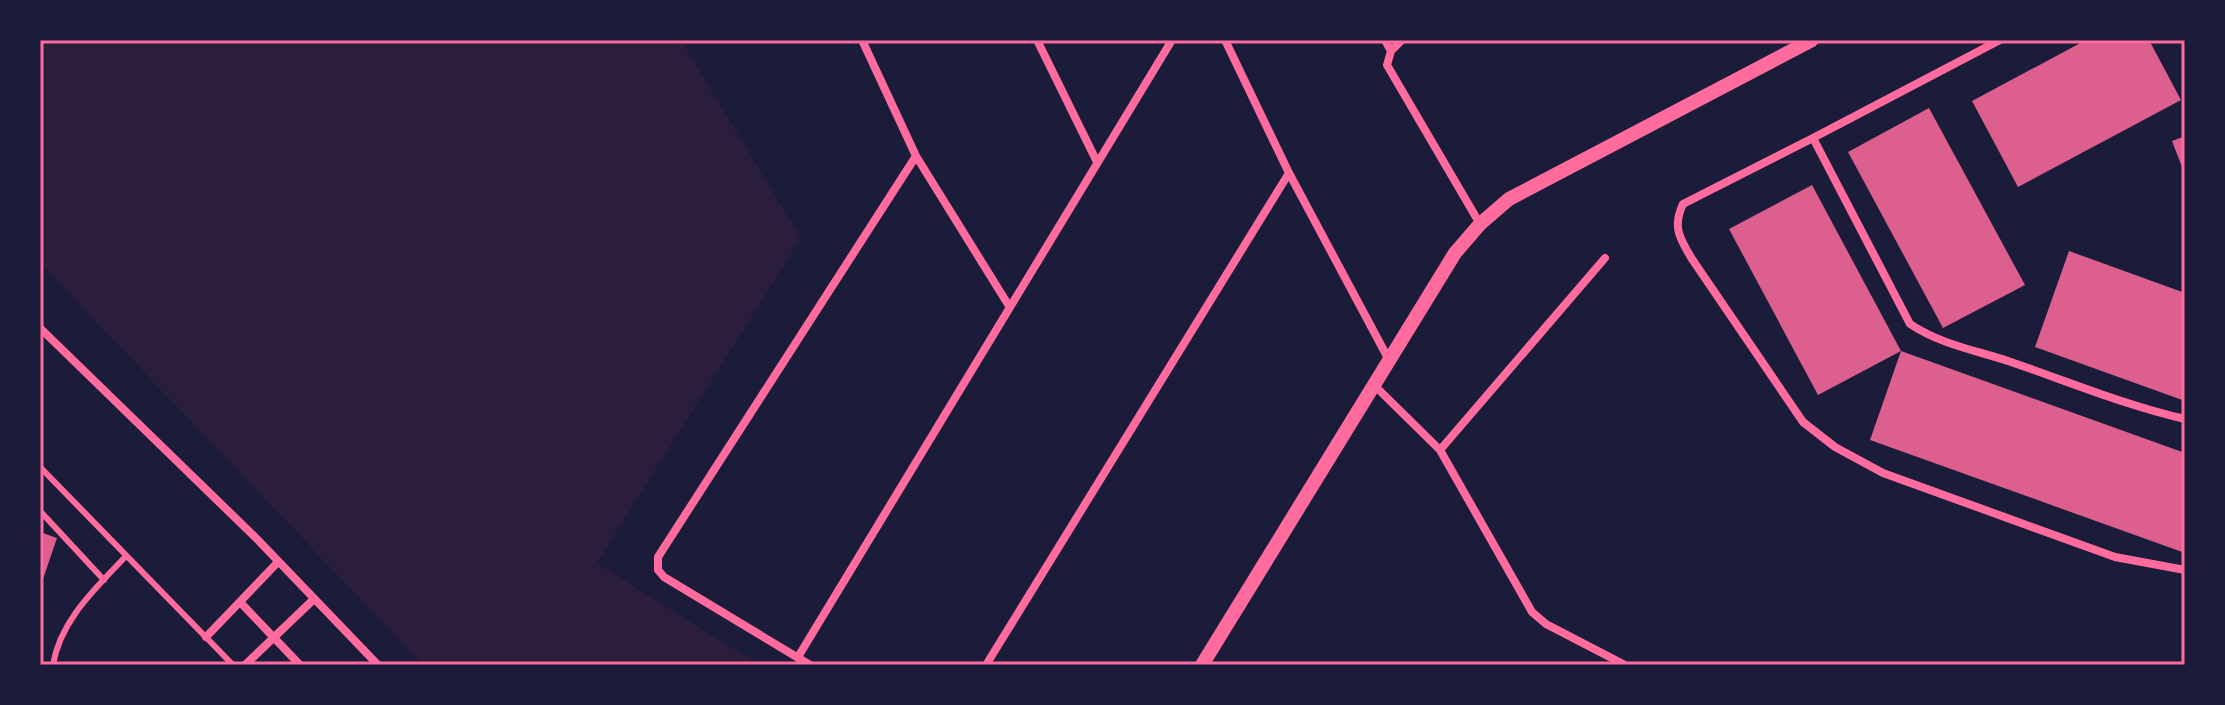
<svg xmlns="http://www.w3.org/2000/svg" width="2225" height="705" font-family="'Source Sans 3',sans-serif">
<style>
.green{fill:#2a1e3b}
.building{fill:#dd5f8e}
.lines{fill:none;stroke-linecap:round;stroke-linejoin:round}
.service{stroke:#ff6b9d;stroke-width:6}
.minor{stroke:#ff6b9d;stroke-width:8}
.tertiary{stroke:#ff6b9d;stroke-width:14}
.neatline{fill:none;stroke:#ff6b9d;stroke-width:3}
</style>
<rect width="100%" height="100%" fill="#1b1b3a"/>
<path class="green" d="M40 40H681L801 238 597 563 759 665H423L40 263Z"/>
<path class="building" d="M2086 40H2149L2181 100 2018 187 1972 101Z
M1929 108 2025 285 1943 328 1848 152Z
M2185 136V175L2172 141Z
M1812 185 1901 351 2185 453V553L1870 440 1901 351 1818 395 1729 229Z
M2069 251 2185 293V401L2035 347Z
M40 532 57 538 41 585H40Z"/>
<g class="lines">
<path class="service" d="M40 467 233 665
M40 511 104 580
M53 665C60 620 97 587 126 556"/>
<path class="minor" d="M862 40 916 156 1009 306
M1037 40 1097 162
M1225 40 1289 173 1389 360
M1385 40 1391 51
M1402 40 1391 51 1387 65 1480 224
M2000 40 1813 138 1910 324C1940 344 1974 350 2008 361 2067 381 2124 405 2185 419
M1813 138 1683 204C1672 227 1680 239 1692 259L1803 422 1835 447 1883 473 2115 557 2185 570
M40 328 257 539 378 665
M1374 385 1440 450 1532 612 1546 624 1625 665
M1440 450 1605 258
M240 602 300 665
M206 637 278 562
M798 657 1172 40
M245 665 314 599
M810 665 664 577 658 570V557L916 156
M986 665 1289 173"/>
<path class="tertiary" d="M1202 665 1455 253 1480 224 1509 199 1812 40"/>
</g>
<rect width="2225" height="705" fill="none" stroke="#1b1b3a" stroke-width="84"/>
<rect x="42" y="42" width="2141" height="621" class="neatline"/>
</svg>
